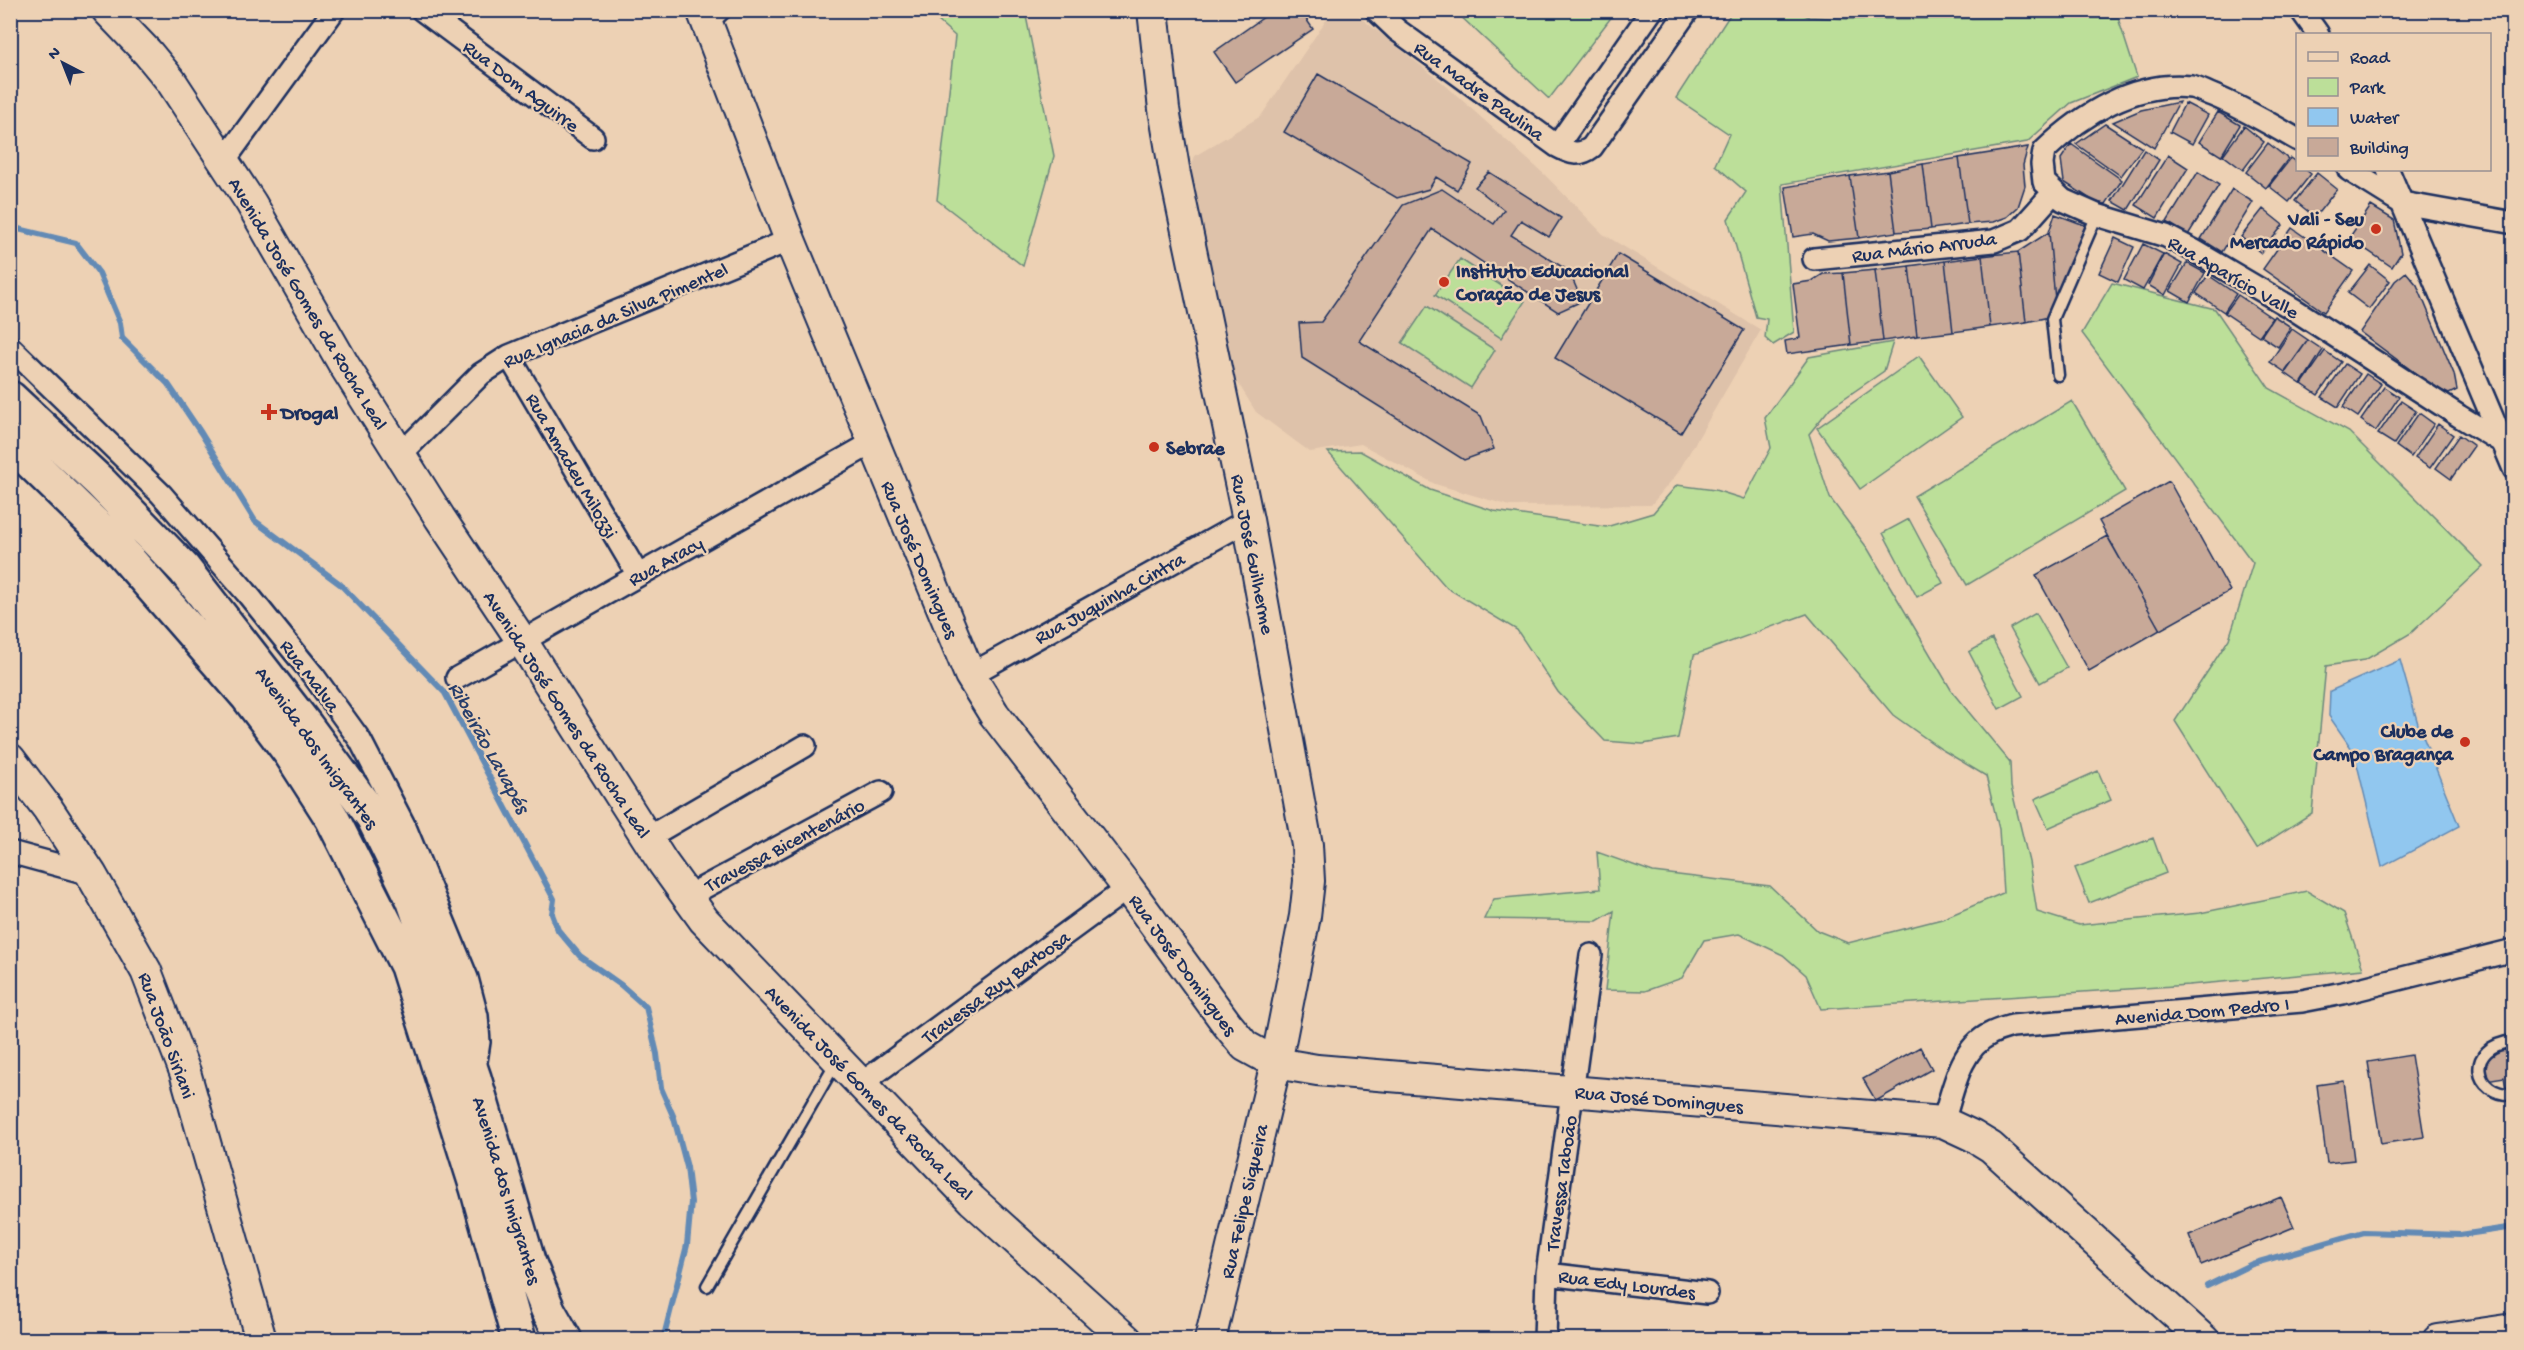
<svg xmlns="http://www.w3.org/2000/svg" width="2524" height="1350" font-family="'Gochi Hand',sans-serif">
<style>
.built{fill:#dec2aa}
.green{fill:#bcdf99;stroke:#6c877c;stroke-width:1.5}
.water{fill:#91c7ef;stroke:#628ab5;stroke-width:1.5}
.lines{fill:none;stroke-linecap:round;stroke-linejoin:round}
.stream{stroke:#628ab5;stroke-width:6}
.building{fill:#c8a998;stroke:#1b2f5e;stroke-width:1.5}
.lane-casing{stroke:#1b2f5e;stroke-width:15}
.street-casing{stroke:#1b2f5e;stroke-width:26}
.secondary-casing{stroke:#1b2f5e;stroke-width:34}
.primary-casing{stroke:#1b2f5e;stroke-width:38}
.lane{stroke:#edd1b4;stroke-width:10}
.street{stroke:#edd1b4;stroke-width:21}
.secondary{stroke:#edd1b4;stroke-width:30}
.primary{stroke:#edd1b4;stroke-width:33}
.poi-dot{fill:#c8321e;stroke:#edd1b4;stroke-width:2}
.labels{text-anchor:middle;stroke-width:4.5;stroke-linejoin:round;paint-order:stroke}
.street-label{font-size:20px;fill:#1b2f5e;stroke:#edd1b4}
.poi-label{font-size:20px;font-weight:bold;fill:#1b2f5e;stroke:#edd1b4;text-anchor:start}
.water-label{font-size:21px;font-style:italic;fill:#273e6c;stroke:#edd1b4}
</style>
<rect width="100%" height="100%" fill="#edd1b4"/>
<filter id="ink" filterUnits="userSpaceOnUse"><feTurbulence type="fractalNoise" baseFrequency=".0167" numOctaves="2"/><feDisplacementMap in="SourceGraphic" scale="12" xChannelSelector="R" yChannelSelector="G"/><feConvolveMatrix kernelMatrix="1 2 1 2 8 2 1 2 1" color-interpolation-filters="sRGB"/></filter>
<g filter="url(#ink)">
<path class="built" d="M1337 11H1352L1443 83 1545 175 1603 234 1761 330 1677 474 1651 505 1510 506 1435 484 1361 444 1310 452 1256 412 1220 354 1187 178 1195 156 1261 116 1327 19Z"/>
<path class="green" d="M1733 10 1796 11 1809 17 1849 19 2118 18 2137 77 2071 103 2027 142 1782 184 1794 332 1773 345 1765 338 1767 319 1756 317 1728 219 1746 192 1715 165 1729 134 1676 98Z
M927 11H1025L1054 156 1023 266 937 200 955 36Z
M1455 11H1616L1549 99Z
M1460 259 1525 301 1501 338 1435 295Z
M2112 283 2215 309 2269 388 2349 432 2483 566 2411 633 2365 660 2326 666 2312 813 2256 849 2175 721 2229 639 2253 563 2082 333Z
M1427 306 1495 350 1471 388 1402 343Z
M1893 342 1884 371 1830 408 1809 434 1830 498 1868 549 1953 693 2010 762 2011 787 2029 862 2037 912 2079 925 2200 913 2307 891 2344 913 2363 969 2189 985 1821 1009 1806 975 1783 955 1739 934 1704 940 1682 978 1645 991 1605 990 1614 911 1597 921 1484 919 1494 899 1600 889 1597 852 1653 872 1770 886 1818 931 1848 943 1942 919 2003 893 1999 829 1986 776 1941 749 1893 715 1807 614 1694 655 1678 738 1643 744 1605 741 1558 692 1517 630 1447 588 1328 452 1360 451 1430 490 1494 511 1606 527 1653 513 1677 485 1715 490 1744 499 1771 448 1765 418 1809 357Z
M1919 356 1962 417 1860 489 1817 428Z
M2072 401 2125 491 1967 585 1914 496Z
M1909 519 1943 583 1917 597 1883 533Z
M2036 613 2067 668 2040 683 2010 628Z
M1992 639 2023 696 1999 709 1969 652Z
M2098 771 2111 800 2048 828 2035 799Z
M2153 838 2166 873 2089 903 2075 868Z"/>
<path class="water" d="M2400 660 2418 724 2459 826 2382 867 2354 752 2329 716 2330 691Z"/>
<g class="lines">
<path class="stream" d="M10 227 76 243 99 273 120 323 122 338 168 384 201 433 255 521 340 584 445 693 554 899 552 914 558 930 580 956 621 985 646 1007 657 1054 661 1088 674 1118 687 1167 691 1202 687 1245 663 1340
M2207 1286 2252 1264 2364 1232 2460 1235 2514 1227"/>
</g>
<path class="building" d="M1274 10H1300L1313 29 1235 82 1214 52Z
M1318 74 1472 164 1457 190 1436 177 1429 189 1397 198 1284 132Z
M2179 102 2154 148 2113 122 2141 110Z
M2185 103 2208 115 2192 144 2170 132Z
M2218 112 2240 125 2221 156 2199 142Z
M2105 124 2142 148 2121 176 2076 144Z
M2244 126 2264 142 2243 170 2223 155Z
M2268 143 2288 159 2266 188 2246 172Z
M2071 144 2122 180 2106 204 2095 202 2064 182 2061 159Z
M2028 147 2023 165 2025 186 2018 207 2007 217 1993 222 1968 224 1959 158Z
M2144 150 2159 160 2128 210 2112 201Z
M2168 155 2188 168 2157 218 2136 205Z
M1959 158 1968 224 1931 229 1923 164Z
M2291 158 2298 163V170H2306L2311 174 2289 202 2269 186Z
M1923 164 1931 229 1896 232 1888 171Z
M1888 171 1896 232 1859 238 1850 176Z
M1489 172 1561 218 1549 237 1521 220 1511 235 1569 271 1582 301 1558 312 1432 229 1359 341 1481 416 1494 449 1464 460 1302 358 1299 323 1321 322 1403 205 1442 189 1494 224 1504 210 1475 187Z
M2198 172 2219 185 2188 235 2167 222Z
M2317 173 2337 189 2315 217 2295 201Z
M1850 176 1859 238 1828 241 1813 234 1793 237 1785 187Z
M2232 189 2253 202 2222 252 2201 239Z
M2371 206 2394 220 2401 253 2392 267 2349 238Z
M2263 209 2283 225 2261 253 2241 237Z
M2055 214 2087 226 2055 300 2049 232Z
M2292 228 2353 271 2324 312 2263 269Z
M2049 232 2055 300 2049 317 2026 322 2018 252Z
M2115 238 2134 247 2118 282 2099 273Z
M2143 244 2163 254 2143 290 2124 280Z
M2018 252 2026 322 1990 327 1982 256Z
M1618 254 1744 330 1681 433 1555 358Z
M2164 254 2182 264 2165 295 2148 285Z
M1982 256 1990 327 1953 332 1945 261Z
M1945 261 1953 332 1917 336 1909 266Z
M2187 263 2205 273 2189 302 2170 291Z
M2370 265 2390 281 2369 309 2348 293Z
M1909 266 1917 336 1883 341 1875 270Z
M1875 270 1883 341 1851 345 1843 273Z
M2406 272 2417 285 2454 374 2457 390 2449 394 2434 387 2360 332 2395 281Z
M1843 273 1851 345 1787 354 1785 341 1800 338 1793 284 1812 281 1823 274Z
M2208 275 2236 294 2224 312 2196 293Z
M2238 295 2272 318 2259 336 2225 313Z
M2274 316 2291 327 2278 347 2261 336Z
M2292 329 2308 340 2285 372 2270 362Z
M2308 340 2323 350 2301 384 2285 373Z
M2325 351 2341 362 2318 395 2302 384Z
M2345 364 2360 374 2338 407 2322 397Z
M2366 374 2381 384 2358 417 2343 407Z
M2384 387 2399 397 2376 431 2361 420Z
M2401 401 2416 411 2394 444 2378 434Z
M2419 413 2434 424 2411 457 2396 446Z
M2438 424 2453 435 2430 468 2415 458Z
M2459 435 2474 446 2451 479 2436 468Z
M2169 481 2230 591 2160 630 2099 521Z
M2107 536 2160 630 2089 671 2036 575Z
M1920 1047 1932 1069 1876 1101 1863 1079Z
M2514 1050V1087L2506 1088 2504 1077 2486 1080 2484 1065 2493 1051Z
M2411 1055 2424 1137 2381 1144 2368 1062Z
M2344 1081 2354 1160 2327 1163 2317 1085Z
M2281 1197 2294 1227 2201 1265 2189 1235Z"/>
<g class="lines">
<g class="lane-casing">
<path id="lane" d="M710 26 727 10
M2058 375 2052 319 2097 215
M2514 1041C2463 1046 2473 1097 2514 1094
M707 1286 836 1062"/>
</g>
<g class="street-casing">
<path id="street" d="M422 10 593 138
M1376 10 1397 30 1557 146C1570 153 1579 157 1592 147L1688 10
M2301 10 2318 34
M2298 140C2270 124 2242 107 2212 95 2206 93 2198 88 2191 87 2135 81 2082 114 2044 151L2042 164 2044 182 2063 200 2097 215 2166 236 2193 250 2295 310 2459 416 2502 442 2514 444
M1557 146 1652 10
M224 161 334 10
M2349 170 2402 203 2514 223
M2388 170 2514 469
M1814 259 1994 241 2020 230 2053 193
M10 347 161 494 246 592 313 675 360 740 405 827 467 978 477 1016 479 1042 475 1068
M509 356 638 575
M400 455 481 374 509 356 790 240
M970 675 1248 520
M457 678 872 443
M647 838 805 746
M10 852 91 874
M688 896 881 792
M862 1083 1128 888
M1943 1122C1953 1092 1959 1049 1990 1034 1997 1030 2005 1028 2012 1026L2302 1001 2343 993 2514 950
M1547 1274 1707 1293
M1545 1340 1547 1274 1591 955"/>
</g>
<g class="secondary-casing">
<path id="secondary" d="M107 10 148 53 171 81 251 203 344 365 440 518 522 641 663 863 704 920 972 1200 1127 1340
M702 10 790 240 970 675 994 714 1128 888 1227 1024 1245 1046 1276 1063 1317 1070 1943 1122 1973 1136 1991 1147 2204 1340
M1153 10 1164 109 1175 174 1248 520 1307 845 1309 881 1305 916 1276 1063 1210 1340
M10 759 48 809 91 874 146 971 185 1072 261 1340
M2438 1340 2514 1329"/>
</g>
<g class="primary-casing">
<path id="primary" d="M10 398 101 483 184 569 306 726 373 817 413 899 474 1078 528 1261 548 1310 565 1340
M10 442 113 542 248 697 291 754 332 818 407 966 477 1188 519 1340"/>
</g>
<use href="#lane" class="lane"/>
<use href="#street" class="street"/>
<use href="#secondary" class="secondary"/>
<use href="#primary" class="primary"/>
</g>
</g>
<g class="poi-dot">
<circle cx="2376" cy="229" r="6"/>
<circle cx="1444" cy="282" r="6"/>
<path d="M266 403h6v6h6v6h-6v6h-6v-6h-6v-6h6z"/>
<circle cx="1154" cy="447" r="6"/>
<circle cx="2465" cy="742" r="6"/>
</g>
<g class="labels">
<g class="street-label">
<text transform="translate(522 85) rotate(37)" y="7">Rua Dom Aguirre</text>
<text transform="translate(1480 90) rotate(36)" y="7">Rua Madre Paulina</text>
<text transform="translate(1924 246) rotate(-7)" y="7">Rua Mário Arruda</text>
<text transform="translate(2234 276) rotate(30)" y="7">Rua Aparício Valle</text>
<text transform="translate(309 303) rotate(59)" y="7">Avenida José Gomes da Rocha Leal</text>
<text transform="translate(615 314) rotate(-23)" y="7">Rua Ignacia da Silva Pimentel</text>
<text transform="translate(573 465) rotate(60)" y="7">Rua Amadeu Milozzi</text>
<text transform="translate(1254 554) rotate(79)" y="7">Rua José Guilherme</text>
<text transform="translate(921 559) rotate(67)" y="7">Rua José Domingues</text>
<text transform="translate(665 560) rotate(-29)" y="7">Rua Aracy</text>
<text transform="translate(1109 597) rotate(-29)" y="7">Rua Juquinha Cintra</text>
<text transform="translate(311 675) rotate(53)" y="7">Rua Malva</text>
<text transform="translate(568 714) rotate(57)" y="7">Avenida José Gomes da Rocha Leal</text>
<text transform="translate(318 747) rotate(54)" y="7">Avenida dos Imigrantes</text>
<text transform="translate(784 844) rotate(-28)" y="7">Travessa Bicentenário</text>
<text transform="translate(1184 964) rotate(54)" y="7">Rua José Domingues</text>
<text transform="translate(995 986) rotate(-36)" y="7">Travessa Ruy Barbosa</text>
<text transform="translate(2202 1010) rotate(-5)" y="7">Avenida Dom Pedro I</text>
<text transform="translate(168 1035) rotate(70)" y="7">Rua João Siriani</text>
<text transform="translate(870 1092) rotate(46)" y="7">Avenida José Gomes da Rocha Leal</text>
<text transform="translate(1659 1098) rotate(5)" y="7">Rua José Domingues</text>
<text transform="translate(1560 1183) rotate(-82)" y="7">Travessa Taboão</text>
<text transform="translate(508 1190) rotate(73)" y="7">Avenida dos Imigrantes</text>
<text transform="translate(1243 1201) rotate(-77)" y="7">Rua Felipe Siqueira</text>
<text transform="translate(1627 1283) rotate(7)" y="7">Rua Edy Lourdes</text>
</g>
<g class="poi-label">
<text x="2364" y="225" text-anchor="end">Vali - Seu<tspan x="2364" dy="23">Mercado Rápido</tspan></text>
<text x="1456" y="277">Instituto Educacional<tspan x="1456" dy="23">Coração de Jesus</tspan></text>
<text x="281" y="419">Drogal</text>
<text x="1166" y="454">Sebrae</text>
<text x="2453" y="737" text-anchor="end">Clube de<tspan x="2453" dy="23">Campo Bragança</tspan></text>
</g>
<g class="water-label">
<text transform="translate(490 747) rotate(61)" y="7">Ribeirão Lavapés</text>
</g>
</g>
<rect width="2524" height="1350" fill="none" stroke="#edd1b4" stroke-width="36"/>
<rect x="18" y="18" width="2488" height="1314" fill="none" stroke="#1b2f5e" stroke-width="2" filter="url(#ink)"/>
<rect x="2296" y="33" width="195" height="138" fill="#edd1b4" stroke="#999092" stroke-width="1.5"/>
<rect x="2308" y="52" width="30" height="9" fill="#edd1b4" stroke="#999092" stroke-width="1.5"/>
<text x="2350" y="63" font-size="18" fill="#1b2f5e">Road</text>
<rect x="2308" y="78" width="30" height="18" fill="#bcdf99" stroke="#999092" stroke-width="1.5"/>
<text x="2350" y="93" font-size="18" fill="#1b2f5e">Park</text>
<rect x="2308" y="108" width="30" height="18" fill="#91c7ef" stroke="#999092" stroke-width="1.5"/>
<text x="2350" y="123" font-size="18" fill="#1b2f5e">Water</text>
<rect x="2308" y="138" width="30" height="18" fill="#c8a998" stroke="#999092" stroke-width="1.5"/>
<text x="2350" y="153" font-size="18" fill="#1b2f5e">Building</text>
<g transform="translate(63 63) rotate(318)" stroke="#edd1b4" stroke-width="4.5" paint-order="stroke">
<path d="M0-4.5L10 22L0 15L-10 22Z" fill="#1b2f5e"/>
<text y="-9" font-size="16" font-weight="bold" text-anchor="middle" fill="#1b2f5e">N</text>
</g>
</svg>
